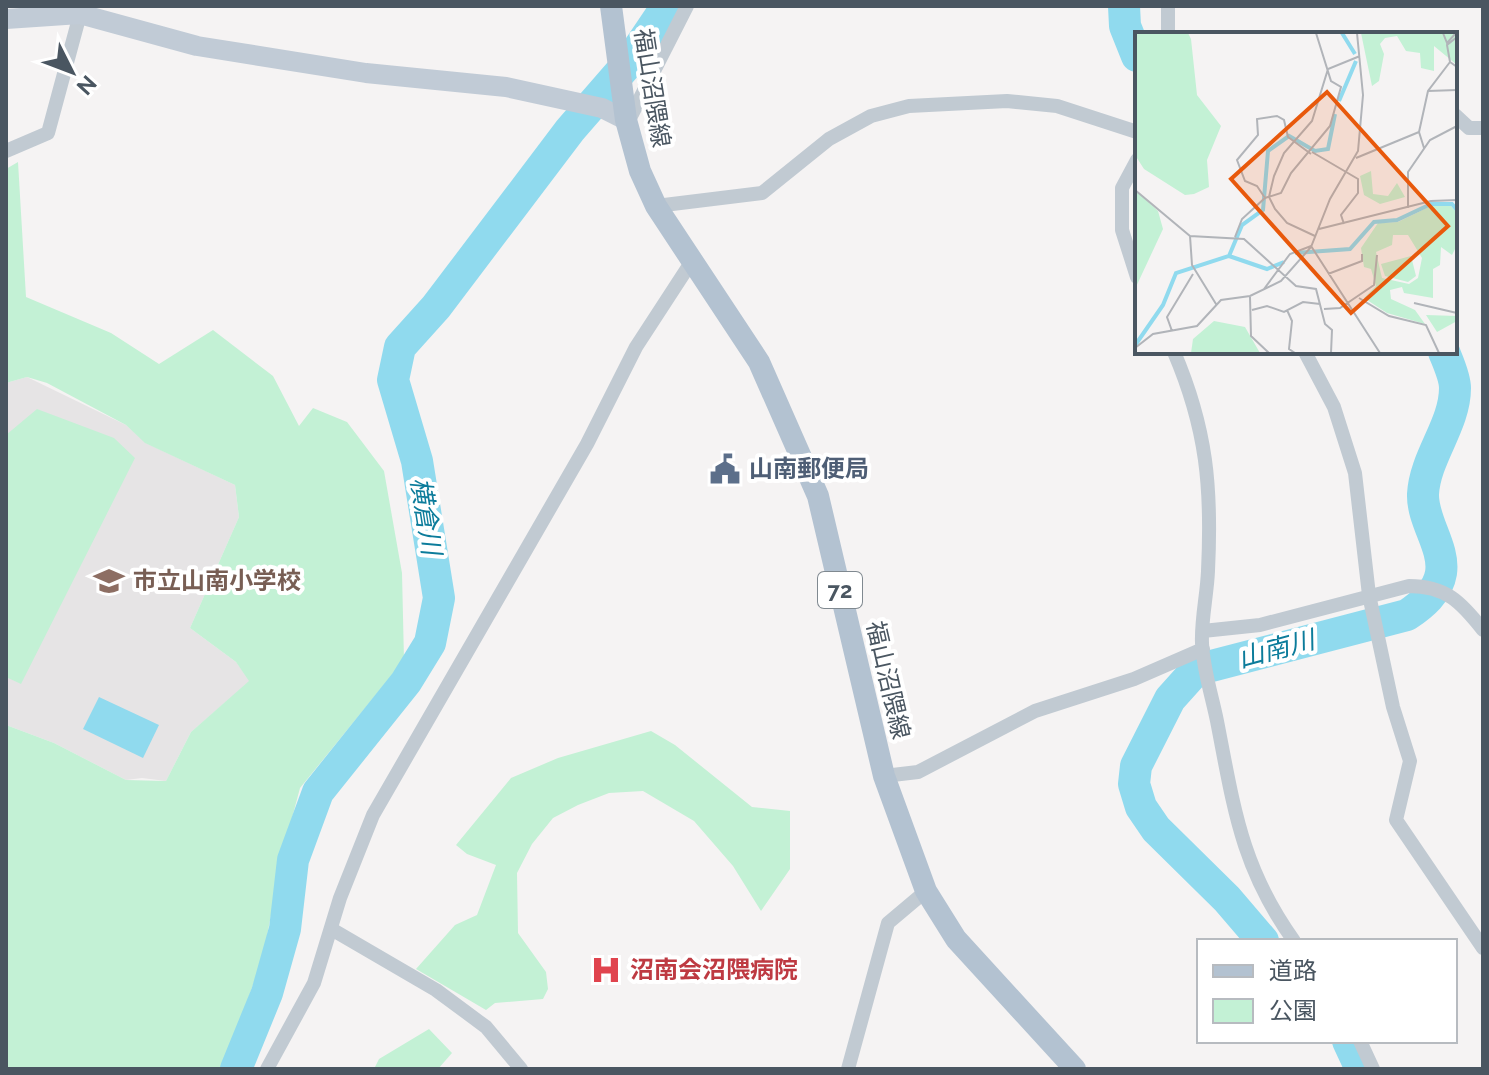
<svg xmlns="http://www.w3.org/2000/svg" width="1489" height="1075" font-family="Raleway,'Noto Sans JP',sans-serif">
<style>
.education{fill:#e6e4e5}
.green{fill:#c3f1d5}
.water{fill:#90daee}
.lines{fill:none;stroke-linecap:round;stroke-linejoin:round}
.river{stroke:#90daee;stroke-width:32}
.street{stroke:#c1cad2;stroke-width:14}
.secondary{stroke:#c1cbd6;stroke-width:20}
.primary{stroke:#b3c2d1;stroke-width:22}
.labels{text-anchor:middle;stroke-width:8;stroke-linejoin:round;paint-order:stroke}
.shield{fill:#fff;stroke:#808990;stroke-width:2}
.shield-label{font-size:22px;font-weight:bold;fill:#4a5661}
.street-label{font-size:24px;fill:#4a5661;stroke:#fff}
.service-label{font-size:24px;font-weight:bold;fill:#4e5e75;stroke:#fff;text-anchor:start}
.education-label{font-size:24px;font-weight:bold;fill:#785e54;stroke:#fff;text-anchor:start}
.health-label{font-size:24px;font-weight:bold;fill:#be3a42;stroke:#fff;text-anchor:start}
.water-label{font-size:26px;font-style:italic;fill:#0c7c9b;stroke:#fff}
.inset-river{fill:none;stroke:#90daee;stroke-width:4}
.inset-road{fill:none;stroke:#b1b4b9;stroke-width:2}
.view{fill:#e8590c;fill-opacity:0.15;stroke:#e8590c;stroke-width:4}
.inset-edge{fill:none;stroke:#4a5661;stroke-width:4}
</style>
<rect width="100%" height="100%" fill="#f5f3f3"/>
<path class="education" d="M27 377 126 425 146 443 235 485 239 517 190 628 236 662 250 681 191 732 166 781 142 778 126 780 54 743 6 725V383Z"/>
<path class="green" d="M18 162 26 297 111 333 159 364 213 330 273 376 299 426 313 408 347 422 384 471 402 573 404 660 300 788 283 852 263 957 223 1069H6V725L54 743 126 780 166 781 191 732 249 681 236 662 190 628 239 517 235 485 145 443 126 425 47 383 27 377 6 383V169Z
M37 409 114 438 135 458 21 684 6 677V435Z
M651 731 675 745 752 807 790 811V869L761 911 733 866 694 821 643 791 609 793 578 805 553 818 532 844 517 873 518 933 546 972 548 989 543 999 495 1003 486 1010 416 969 455 925 477 915 496 865 467 854 456 845 511 778 558 758Z
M429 1029 452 1053 438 1069H374L379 1059Z"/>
<path class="water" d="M99 697 159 725 143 758 83 729Z"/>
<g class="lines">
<path class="river" d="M1124 6 1125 26 1137 56
M1263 941 1227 899 1156 829 1141 807 1134 784 1136 766 1170 699 1196 670 1407 615C1422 605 1438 592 1441 573 1445 547 1422 521 1423 494 1425 457 1455 425 1455 388 1455 377 1448 362 1444 352
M1348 1041 1361 1069
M236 1069 267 993 285 929 293 860 318 792 406 682 430 643 439 598 417 461 393 380 400 347 436 307 570 130 630 61 667 6"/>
<path class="street" d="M1168 34V6
M1455 115 1469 128H1483
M628 122 687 6
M6 151 48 133 82 7
M1137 160 1122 188V230L1137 277
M656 206 762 193 829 139 871 116 909 106 1007 101 1057 106 1137 132
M1174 352C1207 429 1212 488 1208 571 1207 595 1201 620 1202 643 1203 669 1212 696 1217 721 1234 808 1241 867 1294 941
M1305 352 1334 407 1355 473 1369 595 1393 707 1410 761 1396 820 1483 948
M1203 631 1260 625 1409 586C1446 586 1461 602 1483 630
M884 776 918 772 1035 711 1134 679 1203 649
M333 930 436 990 486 1027 521 1069
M1360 1041 1373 1069
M267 1069 314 983 340 898 373 815 587 444 636 347 692 261
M848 1069 888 923 926 891"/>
<path class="secondary" d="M6 19 80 14 197 46 366 73 506 87 602 108 626 120"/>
<path class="primary" d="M611 6 626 120 640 171 656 206 759 362 818 496 884 776 926 891 956 939 1075 1069"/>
</g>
<defs>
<g id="civic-bare" transform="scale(2.4)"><path d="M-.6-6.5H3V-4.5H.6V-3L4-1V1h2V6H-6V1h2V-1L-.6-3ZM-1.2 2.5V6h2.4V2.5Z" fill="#5c6f8a" stroke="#fff" stroke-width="2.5" paint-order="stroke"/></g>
<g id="school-bare" transform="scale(2.4)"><path d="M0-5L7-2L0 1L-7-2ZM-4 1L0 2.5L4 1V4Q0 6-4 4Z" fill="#8d6e63" stroke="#fff" stroke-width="2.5" paint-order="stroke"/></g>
<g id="hospital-bare" transform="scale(2.4)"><path d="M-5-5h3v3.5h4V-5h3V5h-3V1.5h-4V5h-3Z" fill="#e0444e" stroke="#fff" stroke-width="2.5" paint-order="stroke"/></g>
</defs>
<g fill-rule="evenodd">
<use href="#civic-bare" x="725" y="469"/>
<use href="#school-bare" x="109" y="581"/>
<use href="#hospital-bare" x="606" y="970"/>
</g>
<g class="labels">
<rect class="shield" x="818" y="572" width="44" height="36" rx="6"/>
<g class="shield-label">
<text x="840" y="598">72</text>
</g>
<g class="street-label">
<text transform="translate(652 88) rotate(81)" y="8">福山沼隈線</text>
<text transform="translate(888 680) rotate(77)" y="8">福山沼隈線</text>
</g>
<g class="service-label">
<text x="749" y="477">山南郵便局</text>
</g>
<g class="education-label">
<text x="133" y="589">市立山南小学校</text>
</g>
<g class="health-label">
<text x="630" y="978">沼南会沼隈病院</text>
</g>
<g class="water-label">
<text transform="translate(426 516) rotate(81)" y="9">横倉川</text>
<text transform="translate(1276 649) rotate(-15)" y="9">山南川</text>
</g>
</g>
<g transform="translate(1135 32)">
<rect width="322" height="322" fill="#f5f3f3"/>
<path d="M0 1H53L56 7 62 63 86 94 72 128 74 155 59 162 50 163 9 137 0 123ZM226 1H322V33L299 14V39L286 36 285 21 271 19 262 4 250 6 245 12 249 22 244 49 237 54ZM236 139 238 162 253 164 262 151 270 165 245 172 229 163 225 144ZM0 158 23 179 28 197 0 257ZM300 172 316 174 322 181V213L317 223 306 215 305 233 298 237V266L269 261 267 255 255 258 256 267 280 278 290 292 252 281 229 266 241 254 236 237 229 235 226 216 243 191 263 190ZM258 203H273L287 226 283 246 274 252 247 246 241 220 257 213ZM276 224 281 244 273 250 250 244 246 232ZM291 283 322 284V289L302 300ZM79 289 110 295 125 321H56L58 307Z" fill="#c3f1d5" fill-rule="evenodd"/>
<path class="inset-river" d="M207 1 220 22M204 69 221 29M160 221 215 217 239 190 262 188 296 172H317L322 178M94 224 132 237 149 230M1 312 28 273 41 241 94 224 107 193 128 178 133 119 154 104 180 119 193 117 200 82"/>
<path class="inset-road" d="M308 1 312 11 321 1M322 5 312 13 315 30 322 35M293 59 322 58M289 116 284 100 293 59 315 30M177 120 223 147V161L206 183 209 192M221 126 284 100M0 158 55 204 109 207 161 254 181 257 190 292 197 298 196 321M130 166 122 154 110 149 102 128 123 103 122 87 142 84 149 88 153 105 176 122M273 176V140L295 108 322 94M184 197 296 169 322 168M55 204 57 233 81 272M180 204 152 191 140 177 134 165 139 144 149 121 177 89 193 37 225 24M100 205 107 187 130 166 146 161 156 141 195 94 206 55 196 49 181 1M193 242 227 229V222M129 257 155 222 176 214 245 321M115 265 116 304 134 321M224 266 254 284 291 293 304 321M279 271 322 281M189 277 205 276 239 253 242 223M117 278 132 274 149 280 168 270 185 272M152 278 157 289 154 317 160 321M37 299 32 285 58 242M0 316 18 302 62 294 86 268 115 264 146 249 176 215 195 167 223 119 228 63 222 1"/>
<path class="view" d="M192 60 313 194 216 281 96 147Z"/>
<rect width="322" height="322" class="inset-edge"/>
</g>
<rect width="1489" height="1075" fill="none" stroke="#4a5661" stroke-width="16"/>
<rect x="1197" y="939" width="260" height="104" fill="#ffffff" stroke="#b7bbc0" stroke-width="2"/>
<rect x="1213" y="965" width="40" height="12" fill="#b3c2d1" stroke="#b7bbc0" stroke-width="2"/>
<text x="1269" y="979" font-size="24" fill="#4a5661">道路</text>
<rect x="1213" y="999" width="40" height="24" fill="#c3f1d5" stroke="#b7bbc0" stroke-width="2"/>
<text x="1269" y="1019" font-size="24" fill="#4a5661">公園</text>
<g transform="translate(72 72) rotate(132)" stroke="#ffffff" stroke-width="6" paint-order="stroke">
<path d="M0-6L14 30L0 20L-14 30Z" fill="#4a5661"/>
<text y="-12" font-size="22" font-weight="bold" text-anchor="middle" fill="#4a5661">N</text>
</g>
</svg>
